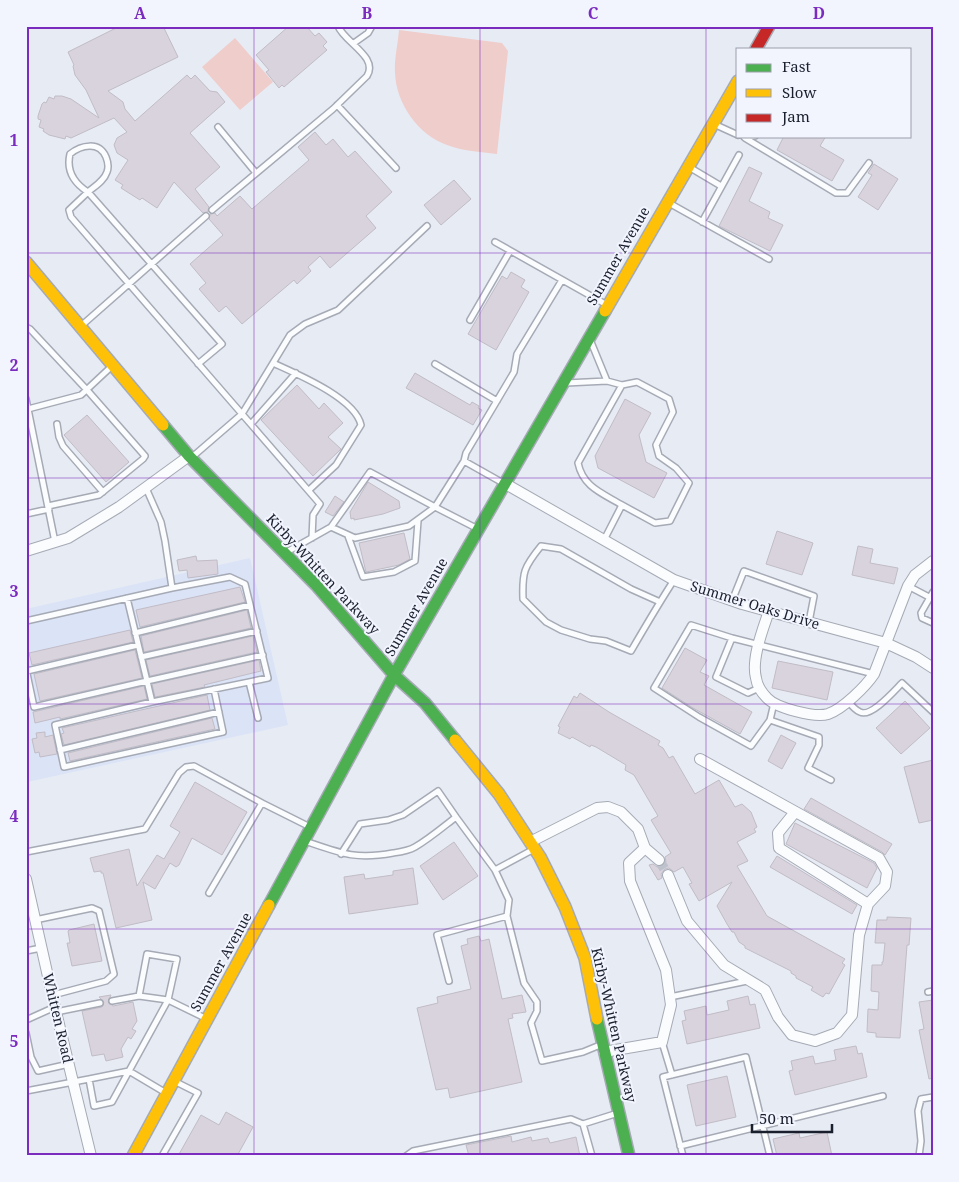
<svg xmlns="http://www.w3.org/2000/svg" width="959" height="1182" font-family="'Noto Serif',serif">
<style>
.built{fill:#dbe3f7}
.green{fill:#efcdcb}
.building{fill:#d8d3dd;stroke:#c1bcc6}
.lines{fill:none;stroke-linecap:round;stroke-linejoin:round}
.street-tunnel{stroke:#bec2cc;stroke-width:10;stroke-dasharray:10 5;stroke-linecap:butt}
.lane-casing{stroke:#a5aab5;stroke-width:8}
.street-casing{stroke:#a5aab5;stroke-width:12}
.fast-casing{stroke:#a5aab5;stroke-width:14}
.slow-casing{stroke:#a5aab5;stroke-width:14}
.jam-casing{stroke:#a5aab5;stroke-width:14}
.lane{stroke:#fbfcfd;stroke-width:5}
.street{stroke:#fbfcfd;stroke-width:10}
.fast{stroke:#4caf50;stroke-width:11}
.slow{stroke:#ffc107;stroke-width:11}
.jam{stroke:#c62828;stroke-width:11}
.grid{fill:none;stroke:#7b2cbf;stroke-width:1;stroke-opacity:0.55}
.labels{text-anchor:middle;stroke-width:4;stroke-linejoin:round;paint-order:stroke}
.street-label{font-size:14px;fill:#1a1f2e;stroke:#f2f5fe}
.neatline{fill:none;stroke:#7b2cbf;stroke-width:2}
.grid-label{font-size:16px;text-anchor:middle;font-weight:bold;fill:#7b2cbf}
</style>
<rect width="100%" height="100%" fill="#e7ebf4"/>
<path class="built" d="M250 558 288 725 27 782 26 609Z"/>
<path class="green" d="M399 30 502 43 508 51 497 154C480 152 463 151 447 145 418 135 396 103 395 73 394 59 398 44 399 30Z
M235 38 273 82 240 110 202 67Z"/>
<path class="building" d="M120 26H163L178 57 108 91 123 102 125 109 135 121 187 75 191 79 195 75 210 91 217 92 225 102 190 133 220 167 195 189 209 207 208 212 203 213 174 182 157 208 142 198 140 200 121 188 123 185 115 180 128 160 117 153 114 145 117 138 127 132 114 118 71 138 66 136 65 139 49 135 43 131 44 129 39 127 41 120 38 119V116L42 104 44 102 46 103 49 97 54 99 55 96H62L71 99 99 118 86 90 75 75 73 66 74 65 68 52Z
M289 26H306L315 36 319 33 327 42 323 46 327 50 284 87 282 85 279 88 266 72 269 70 256 55Z
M315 132 326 145 333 139 348 157 355 151 392 192 366 216 376 228 330 268 320 256 308 267 311 271 297 284 294 280 242 324 226 306 219 312 199 289 206 283 190 264 223 235 209 219 210 214 215 213 217 216 240 196 252 209 309 160 298 147Z
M784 136H826L820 146 844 160 832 181 777 150Z
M874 164 898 179 878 210 858 197 872 175 868 173Z
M749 167 762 173 749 201 770 212 768 218 783 225 770 251 719 226Z
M454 180 471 199 441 225 424 205Z
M511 272 525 280 521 287 529 292 496 350 468 334 502 276 507 279Z
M415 373 470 405 472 402 479 406 478 408 482 410 473 425 406 388Z
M297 385 319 409 324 403 343 423 328 437 341 449 313 476 261 420Z
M625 399 651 413 639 435 646 462 667 473 654 498 598 468 595 456Z
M87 415 129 462 106 482 64 435Z
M368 482 399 501 400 508 383 514 354 520V518L351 519 350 512Z
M335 496 344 502 333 516 325 512Z
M777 531 813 543 802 575 766 564Z
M404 533 410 559 399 565 366 572 359 543Z
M858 546 873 549 870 563 898 568 894 584 852 575Z
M196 556 197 561 217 560 218 574 188 578 187 570 179 571 177 560Z
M240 587 245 602 140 627 136 610Z
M247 610 251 628 144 652 141 636Z
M130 630 133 642 32 665 29 653Z
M253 636 257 652 150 676 146 660Z
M685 648 707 660 700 672 709 676 704 685 752 712 740 734 693 708 662 688Z
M135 650 142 678 40 701 34 674Z
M259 660 261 671 204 685 205 687 155 697 152 684Z
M778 661 833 672 827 700 772 688Z
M144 686 147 699 60 719V717L35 723 33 712Z
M580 693 609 712 660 741 658 745 663 748 669 758 673 756 695 794 719 780 735 807 742 804 751 812 757 827 754 829 756 832 737 842 748 861 737 866 767 916 845 959 842 963 845 965 829 994 826 993 823 997 811 990 813 987 796 978V976L791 973V971L745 948V946L739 942 734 932H732L727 924 717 906 732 882 699 901 689 884 692 883 683 867 674 872 669 868 665 869 661 874 662 878 658 880 649 865 653 864 657 867 662 866 666 862 665 857 671 853 651 820 658 816 634 775 625 770 626 765 596 747 591 745 590 747 572 737 570 739 558 733 560 727 558 726 574 696 577 698Z
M207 695 210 710 64 745 61 734 64 733 62 728Z
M905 701 930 728 901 754 876 728Z
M212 718 215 729 70 761 68 753Z
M45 732V737L53 735 57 754 40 757 39 752 35 753 32 739 37 738 36 733Z
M781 735 796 743 782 769 768 761Z
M933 760V820L919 823 904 767Z
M195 782 247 812 222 855 192 838 179 865 176 867 170 863 155 889 143 882 152 920 116 928 103 873H101V871L94 872 90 858 129 849 137 886 157 855 164 859 180 832 170 826Z
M811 798 892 844 885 855 882 852 804 809Z
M795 823 874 863 877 868 867 888 786 844Z
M454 842 478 876 443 900 420 866Z
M777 856 857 905 852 914 770 867Z
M413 868 418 904 349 914 344 877 364 874 365 879 393 875V871Z
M887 917 911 918 909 945H907L900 1038 876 1037V1033L867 1032 868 1009 878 1010 879 992 871 991 872 965H882V962H883L885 943H875L877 920H887Z
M94 924 102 961 72 966 67 943H70L68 931 69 930Z
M479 936 481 941 489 939 502 999 522 995 526 1012 512 1014 513 1018 508 1019 522 1082 450 1098 448 1088 436 1090 417 1008 438 1003 437 997 471 989 461 946 468 944 467 939Z
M111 995 108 1002 113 1006 133 1002 137 1021 132 1029 136 1031 131 1039 128 1037 121 1049 123 1057 106 1061 104 1054 92 1056 82 1011 102 1007 104 1002 99 997Z
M748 996 750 1005 755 1004 760 1028 687 1044 682 1021 686 1020 684 1011 706 1006 707 1015 729 1010 727 1001Z
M933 1000V1078L929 1079 919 1030 924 1029 919 1002Z
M856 1046 858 1054 862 1053 867 1077 795 1095 789 1071 793 1070 791 1061 813 1056 815 1064 836 1060 834 1050Z
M727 1076 736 1117 696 1126 687 1085Z
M226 1112 253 1127 237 1156H178L201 1115 219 1125Z
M827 1132 832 1156H777L773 1139 799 1133 800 1138Z
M511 1136 512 1142 531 1137 532 1141 548 1138 550 1143 576 1137 580 1156H469L466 1145Z"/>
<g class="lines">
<path class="street-tunnel" d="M659 860 668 875"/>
<g class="lane-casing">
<path id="lane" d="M354 43 368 33 372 26
M337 105 396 168
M716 125 738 135
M218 127 256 173
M744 137 755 136
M745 138 836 193H847L869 163
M689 167 721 186
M669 203 769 259
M212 210 333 109 367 76C379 57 344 42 338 26
M702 222 739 155
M495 242 607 305
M470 320 510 251
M81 326 206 216
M26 327 30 329 87 390 145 456 143 459 99 495 48 506
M591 342 607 381 622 385
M273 363C297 374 355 398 361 425L336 465 309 490
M435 364 497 401
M566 383 607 381
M26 399 28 409
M57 424 59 437 63 446 103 492
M251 424 296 373
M191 458 242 414 71 217 69 210 88 192C74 183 66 171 70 154 81 145 99 141 106 157 108 162 109 167 107 172 104 181 95 186 88 192L222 344 198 364
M464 461 466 453 514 372 517 354 562 280
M146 488 161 522 165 541 172 588
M26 514 49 509
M476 528 435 507 464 461 503 483
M348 536 363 577 394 572 415 561 418 521
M312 538 313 515 320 504 242 414 290 335 305 324 338 310 427 226
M604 540 622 505C602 493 583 487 578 463L622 385 637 382 669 399 673 412 656 445 659 456 676 468 689 483 670 521 655 523 622 505
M55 542 28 409 81 395 112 366
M285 553 331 527 370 472 435 507 409 526 355 538 331 527
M908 586 929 597
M933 592 921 613 922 618 933 623
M732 601 744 571 814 596 809 622
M660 602 631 589 561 549 541 546C524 567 522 572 523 599L546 622 561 630 590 639 606 641 631 651C645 627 659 603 674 580
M26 621 172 588 230 577 245 584 268 678 152 702 147 681 263 655
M135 633 250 605
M732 638 691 625 654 688 699 717 751 746 770 720
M141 657 257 631
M26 669 34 707 147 681 127 598
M27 671 138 645
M249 682 258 718
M759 688 748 693 716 677 732 638 874 674
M848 701C851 705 855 710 860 712 871 718 894 691 902 683L933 712
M152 702 55 725 64 767 223 732 214 689
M774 703 770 720 819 737V745L808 768 831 780
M60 750 219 712
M305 841C340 853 355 860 393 853 400 852 408 851 415 847 429 839 443 827 456 817L495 870 534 849
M26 852 145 829 179 773 186 767 194 766 262 803
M341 854 360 824 388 820 403 815 438 791 456 817
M495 870 509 900 507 916 524 983 537 1002V1011L531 1023 542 1061 583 1052 600 1045
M209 893 262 803 310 827
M35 920 92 908 99 911 114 974 106 981 53 995
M26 951 41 948
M147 954 177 959 168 1000 139 996Z
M449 981 437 935 507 916
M928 992 933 991
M670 997 747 981
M112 1001 139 996
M56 1012 100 1003
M26 1020 55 1007
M26 1033 31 1057 38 1071 69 1064
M662 1042 672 1075
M129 1071 112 1102 94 1106 89 1079Z
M26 1091 89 1079
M166 1093 129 1071 168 1000 207 1019
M583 1124 592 1156
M680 1146 883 1096
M162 1156 198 1093 176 1082
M406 1156 413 1151 571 1119 583 1124 618 1113
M683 1156 663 1077 746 1057 770 1156
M919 1156 921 1141 918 1111 921 1099 933 1097"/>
</g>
<g class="street-casing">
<path id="street" d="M504 483 674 580 742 604 886 643 916 657 933 668
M26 551 68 538 119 507 189 456
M769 611C763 629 751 659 756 678 757 685 762 693 767 698 776 708 815 718 828 714 843 709 866 686 874 674L908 586 915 575 933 561
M795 812 778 833 779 848 868 904
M530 842 597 808 608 807 621 812 638 829 645 848 629 863 630 881 666 970 671 1005 662 1042 604 1052
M645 848 659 860
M668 875 687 921 724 965 765 990 778 1017 792 1035 815 1041 837 1033 852 1015 859 935 868 904 885 886 887 872 879 858 700 759
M26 879 56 1012 91 1156"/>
</g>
<g class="fast-casing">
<path id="fast" d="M163 425 189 456 316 585 394 675 425 703 455 740
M269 905 394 675 605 311
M597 1019 629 1156"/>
</g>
<g class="slow-casing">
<path id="slow" d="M26 262 163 425
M605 311 738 81
M455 740 499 794 540 857 565 907 585 958 597 1019
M133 1156 269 905"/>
</g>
<g class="jam-casing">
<path id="jam" d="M756 49 769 26"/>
</g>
<use href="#lane" class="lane"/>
<use href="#street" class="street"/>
<use href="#fast" class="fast"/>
<use href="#slow" class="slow"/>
<use href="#jam" class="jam"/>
</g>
<path class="grid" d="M254 26V1156M480 26V1156M706 26V1156M26 253H933M26 478H933M26 704H933M26 929H933"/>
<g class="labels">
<g class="street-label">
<text transform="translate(618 256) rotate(-60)" y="5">Summer Avenue</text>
<text transform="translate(323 574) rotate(47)" y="5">Kirby-Whitten Parkway</text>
<text transform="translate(755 605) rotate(17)" y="5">Summer Oaks Drive</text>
<text transform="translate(416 607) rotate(-60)" y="5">Summer Avenue</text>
<text transform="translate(221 962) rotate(-61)" y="5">Summer Avenue</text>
<text transform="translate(58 1018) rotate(77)" y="5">Whitten Road</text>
<text transform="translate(614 1025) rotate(77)" y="5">Kirby-Whitten Parkway</text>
</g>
</g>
<rect width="959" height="1182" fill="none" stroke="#f2f5fe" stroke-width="55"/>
<rect x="736" y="48" width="175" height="90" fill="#f2f5fe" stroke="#9c9fab"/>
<rect x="746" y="64" width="25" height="8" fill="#4caf50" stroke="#9c9fab"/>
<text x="782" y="72" font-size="15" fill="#1a1f2e">Fast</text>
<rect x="746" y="89" width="25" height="8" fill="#ffc107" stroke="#9c9fab"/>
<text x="782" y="98" font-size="15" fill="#1a1f2e">Slow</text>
<rect x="746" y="114" width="25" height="8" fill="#c62828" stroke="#9c9fab"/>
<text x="782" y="122" font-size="15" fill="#1a1f2e">Jam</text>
<path d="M752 1124v8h80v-8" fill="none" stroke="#1a1f2e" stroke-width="2.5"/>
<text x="759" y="1124" font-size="15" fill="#1a1f2e" stroke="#f2f5fe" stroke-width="4" paint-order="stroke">50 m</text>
<rect x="28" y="28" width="904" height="1126" class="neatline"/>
<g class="grid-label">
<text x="140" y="19">A</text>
<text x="367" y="19">B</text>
<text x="593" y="19">C</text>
<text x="819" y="19">D</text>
<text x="14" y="146">1</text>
<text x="14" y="371">2</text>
<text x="14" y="597">3</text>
<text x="14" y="822">4</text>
<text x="14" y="1047">5</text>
</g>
</svg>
